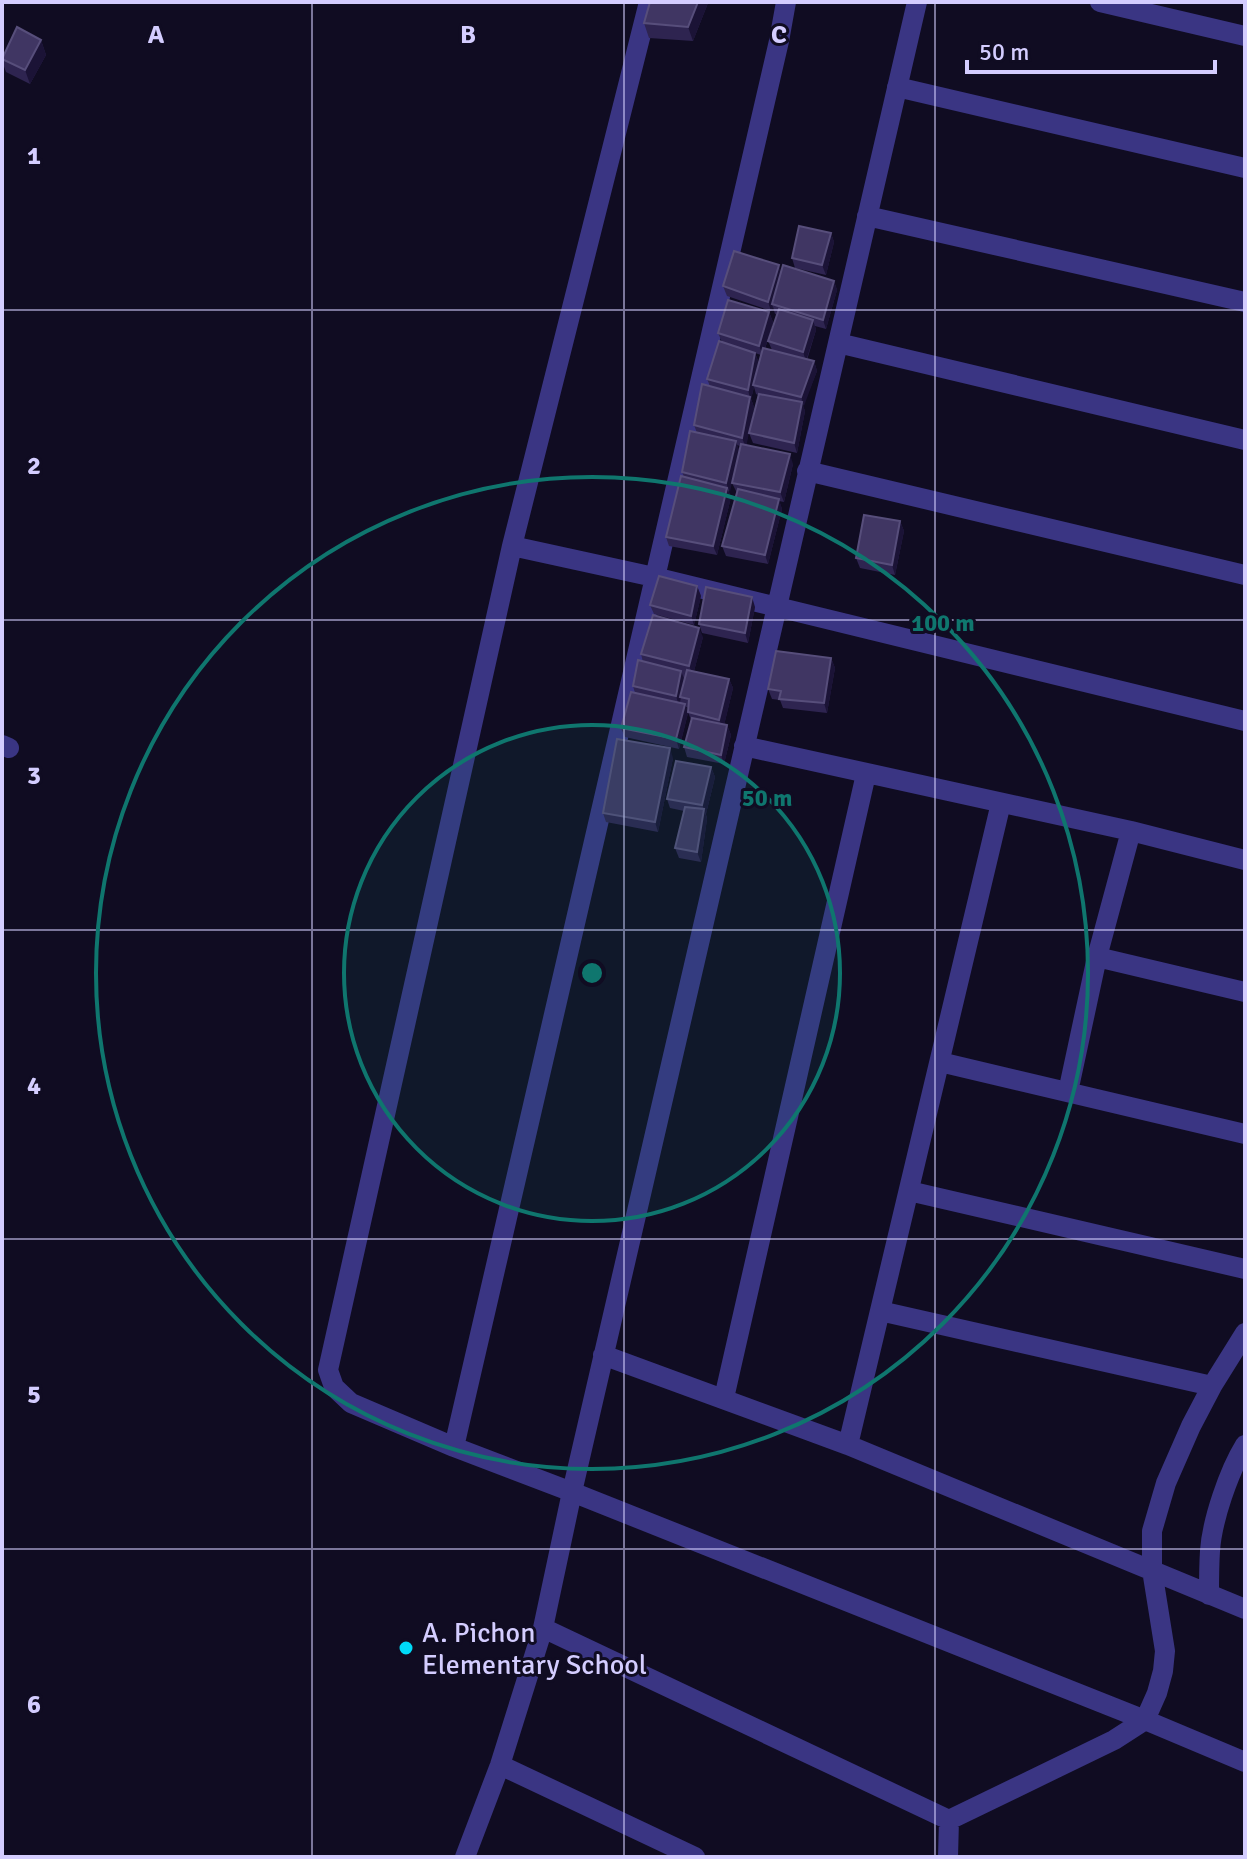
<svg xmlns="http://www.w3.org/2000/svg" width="1247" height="1859" font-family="Signika,sans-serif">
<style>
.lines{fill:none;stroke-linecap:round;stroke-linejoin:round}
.minor{stroke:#3a3583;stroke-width:20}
.wall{fill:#2e2450;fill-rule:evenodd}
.shaded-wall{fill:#1b1336}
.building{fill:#403663;stroke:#574e7b;stroke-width:2}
.grid{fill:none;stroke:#d4cdff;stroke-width:2;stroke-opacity:0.55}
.ring{fill:none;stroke:#0f766e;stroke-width:4}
.poi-dot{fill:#00d9f8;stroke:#100c22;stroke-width:3}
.labels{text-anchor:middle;stroke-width:6;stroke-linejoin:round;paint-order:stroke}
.poi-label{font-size:28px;fill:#d4cdff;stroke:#100c22;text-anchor:start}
.grid-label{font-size:26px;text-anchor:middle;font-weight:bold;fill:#d4cdff;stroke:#100c22;stroke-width:6;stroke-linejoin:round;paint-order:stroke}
.centre{fill:#0f766e;stroke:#100c22;stroke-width:4}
.ring-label{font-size:24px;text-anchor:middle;font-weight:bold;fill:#0f766e;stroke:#100c22;stroke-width:6;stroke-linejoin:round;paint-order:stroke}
</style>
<rect width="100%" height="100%" fill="#100c22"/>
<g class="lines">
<path class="minor" d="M649 2 512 546 328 1370 334 1387 351 1403 454 1447 572 1492 917 2
M1100 2 1245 36
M897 87 1245 168
M867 216 1245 302
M838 343 1245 440
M807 471 1245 575
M512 546 654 577 1245 721
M2 745 9 748
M744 746 1131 831 1245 860
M1097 957 1245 992
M940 1062 1245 1134
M1068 1092 1097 957 1131 831
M909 1191 1245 1269
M880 1311 1212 1386
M603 1355 848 1445 1245 1609
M724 1398 866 774
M848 1445 1001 803
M454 1447 779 41 786 2
M1209 1595C1209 1581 1209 1566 1210 1551 1212 1520 1229 1471 1245 1445
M543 1628 949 1820
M500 1765 695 1857
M465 1857 500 1765 543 1628 572 1492 1145 1720 1245 1762
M948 1857 949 1820 1114 1740 1145 1720 1157 1693 1163 1671 1165 1651 1152 1570V1531L1166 1483 1191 1426 1212 1386 1245 1333"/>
</g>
<path class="wall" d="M708 3 693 41 649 38 644 23Z
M41 40 46 55 30 84 6 72 2 61V56Z
M831 233 834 242 826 275 795 268 792 258Z
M781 271 834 281 837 290 826 329 815 326 816 330 807 360 814 361 817 371 803 406 805 411 797 453 753 443 749 433 758 395 756 394 754 387 751 399 754 407 746 445 793 464 784 502 779 501 782 509 768 564 726 556 722 546 737 493 732 483 740 446 737 445 739 450 729 492 731 497 717 555 669 546 666 537 684 477 682 472 697 433 694 425 710 386 707 379 722 342 718 333 769 312 773 322 765 349 772 350 768 341 777 315 775 314 773 307 771 311 727 296 723 286ZM734 346 761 355 759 363 755 353Z
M900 521 904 531 895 575 860 568 856 558Z
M697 586 701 596 694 625 654 614 650 605Z
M755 607 748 643 702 633 699 624Z
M703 637 694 671 729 679 733 688 724 725H727L731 735 724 764 687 757 684 747 691 720 688 712 689 708 686 707 688 713 679 749 625 737 621 728 635 693 633 686 643 662 641 654Z
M831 658 835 668 827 713 783 708 780 700 772 699 768 689Z
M673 758 658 832 606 822 603 813Z
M711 767 715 777 706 814 707 819 701 862 679 858 675 848 684 811 670 808 667 799Z"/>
<path class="shaded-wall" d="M698 2 708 3 693 41 688 27Z
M41 40 46 55 30 84 25 70Z
M831 233 834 242 826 275 822 265Z
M779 265 782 274 772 304 773 307 771 311 768 302Z
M834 281 837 290 826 329 823 320Z
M769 312 773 322 763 355 759 346Z
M813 320 816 330 806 361 803 352Z
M755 353 759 363 753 385 754 387 751 399 754 407 746 448 742 438 750 398 748 390Z
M814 361 817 371 804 406 801 397Z
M802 402 805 411 797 453 794 443Z
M736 441 739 450 730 492 726 483Z
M790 454 793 464 784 502 780 492Z
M727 488 731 497 717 555 713 546Z
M779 499 782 509 768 564 765 555Z
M900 521 904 531 895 575 892 565Z
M697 586 701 596 694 625 691 616Z
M752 597 755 607 748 643 745 633Z
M699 628 703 637 693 675 689 666Z
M831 658 835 668 827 713 824 703Z
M681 671 685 681 679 706 676 696Z
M729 679 733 688 723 730 719 720Z
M685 704 688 713 679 749 676 739Z
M727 725 731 735 724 764 721 755Z
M670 748 673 758 658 832 655 822Z
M711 767 715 777 706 814 702 805Z
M704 809 707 819 701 862 697 852Z"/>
<path class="building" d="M650 2H698L688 27 644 23Z
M17 27 41 40 25 70 2 59Z
M799 226 831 233 822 265 792 258Z
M734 251 779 265 768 302 723 286Z
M783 265 834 281 823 320 772 304Z
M728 300 769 312 759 346 718 333Z
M779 309 813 320 803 352 768 341Z
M719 341 755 353 748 390 707 379Z
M763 348 814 361 801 397 753 385Z
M702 384 750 397 742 438 694 425Z
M759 394 802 402 794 443 749 433Z
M690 431 736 441 726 483 682 472Z
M741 444 790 454 780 492 732 483Z
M681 476 727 488 713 546 666 537Z
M738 489 779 499 765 555 722 546Z
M864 515 900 521 892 565 856 558Z
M659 576 697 586 691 616 650 605Z
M706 587 752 597 745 633 699 624Z
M653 615 699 628 689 666 641 654Z
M776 651 831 658 824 703 779 699 781 691 768 689Z
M638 660 681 671 676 696 633 686Z
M687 670 729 679 719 720 688 712 689 699 680 697Z
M631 692 685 704 676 739 621 728Z
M692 718 727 725 721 755 684 747Z
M617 739 670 748 655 822 603 813Z
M676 761 711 767 702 805 667 799Z
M685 807 704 809 697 852 675 848Z"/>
<path class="grid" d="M312 2V1857M624 2V1857M935 2V1857M2 310H1245M2 620H1245M2 930H1245M2 1239H1245M2 1549H1245"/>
<circle cx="592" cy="973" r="248" fill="#0f766e" fill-opacity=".12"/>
<g class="ring">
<circle cx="592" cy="973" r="248"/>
<circle cx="592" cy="973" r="496"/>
</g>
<circle class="poi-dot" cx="406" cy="1648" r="8"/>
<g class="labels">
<g class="poi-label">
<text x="422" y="1642">A. Pichon<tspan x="422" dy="32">Elementary School</tspan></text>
</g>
</g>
<g class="grid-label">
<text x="156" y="43">A</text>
<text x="468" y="43">B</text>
<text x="779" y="43">C</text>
<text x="34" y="164">1</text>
<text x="34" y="474">2</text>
<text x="34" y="784">3</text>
<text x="34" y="1094">4</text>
<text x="34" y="1403">5</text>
<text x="34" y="1713">6</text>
</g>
<circle cx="592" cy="973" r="12" class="centre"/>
<g class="ring-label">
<text x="943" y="631">100 m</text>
<text x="767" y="806">50 m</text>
</g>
<rect width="1247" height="1859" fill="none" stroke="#d4cdff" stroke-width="8"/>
<path d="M967 60v12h248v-12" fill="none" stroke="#d4cdff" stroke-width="4"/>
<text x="979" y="60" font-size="24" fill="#d4cdff" stroke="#100c22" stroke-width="6" paint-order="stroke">50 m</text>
</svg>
